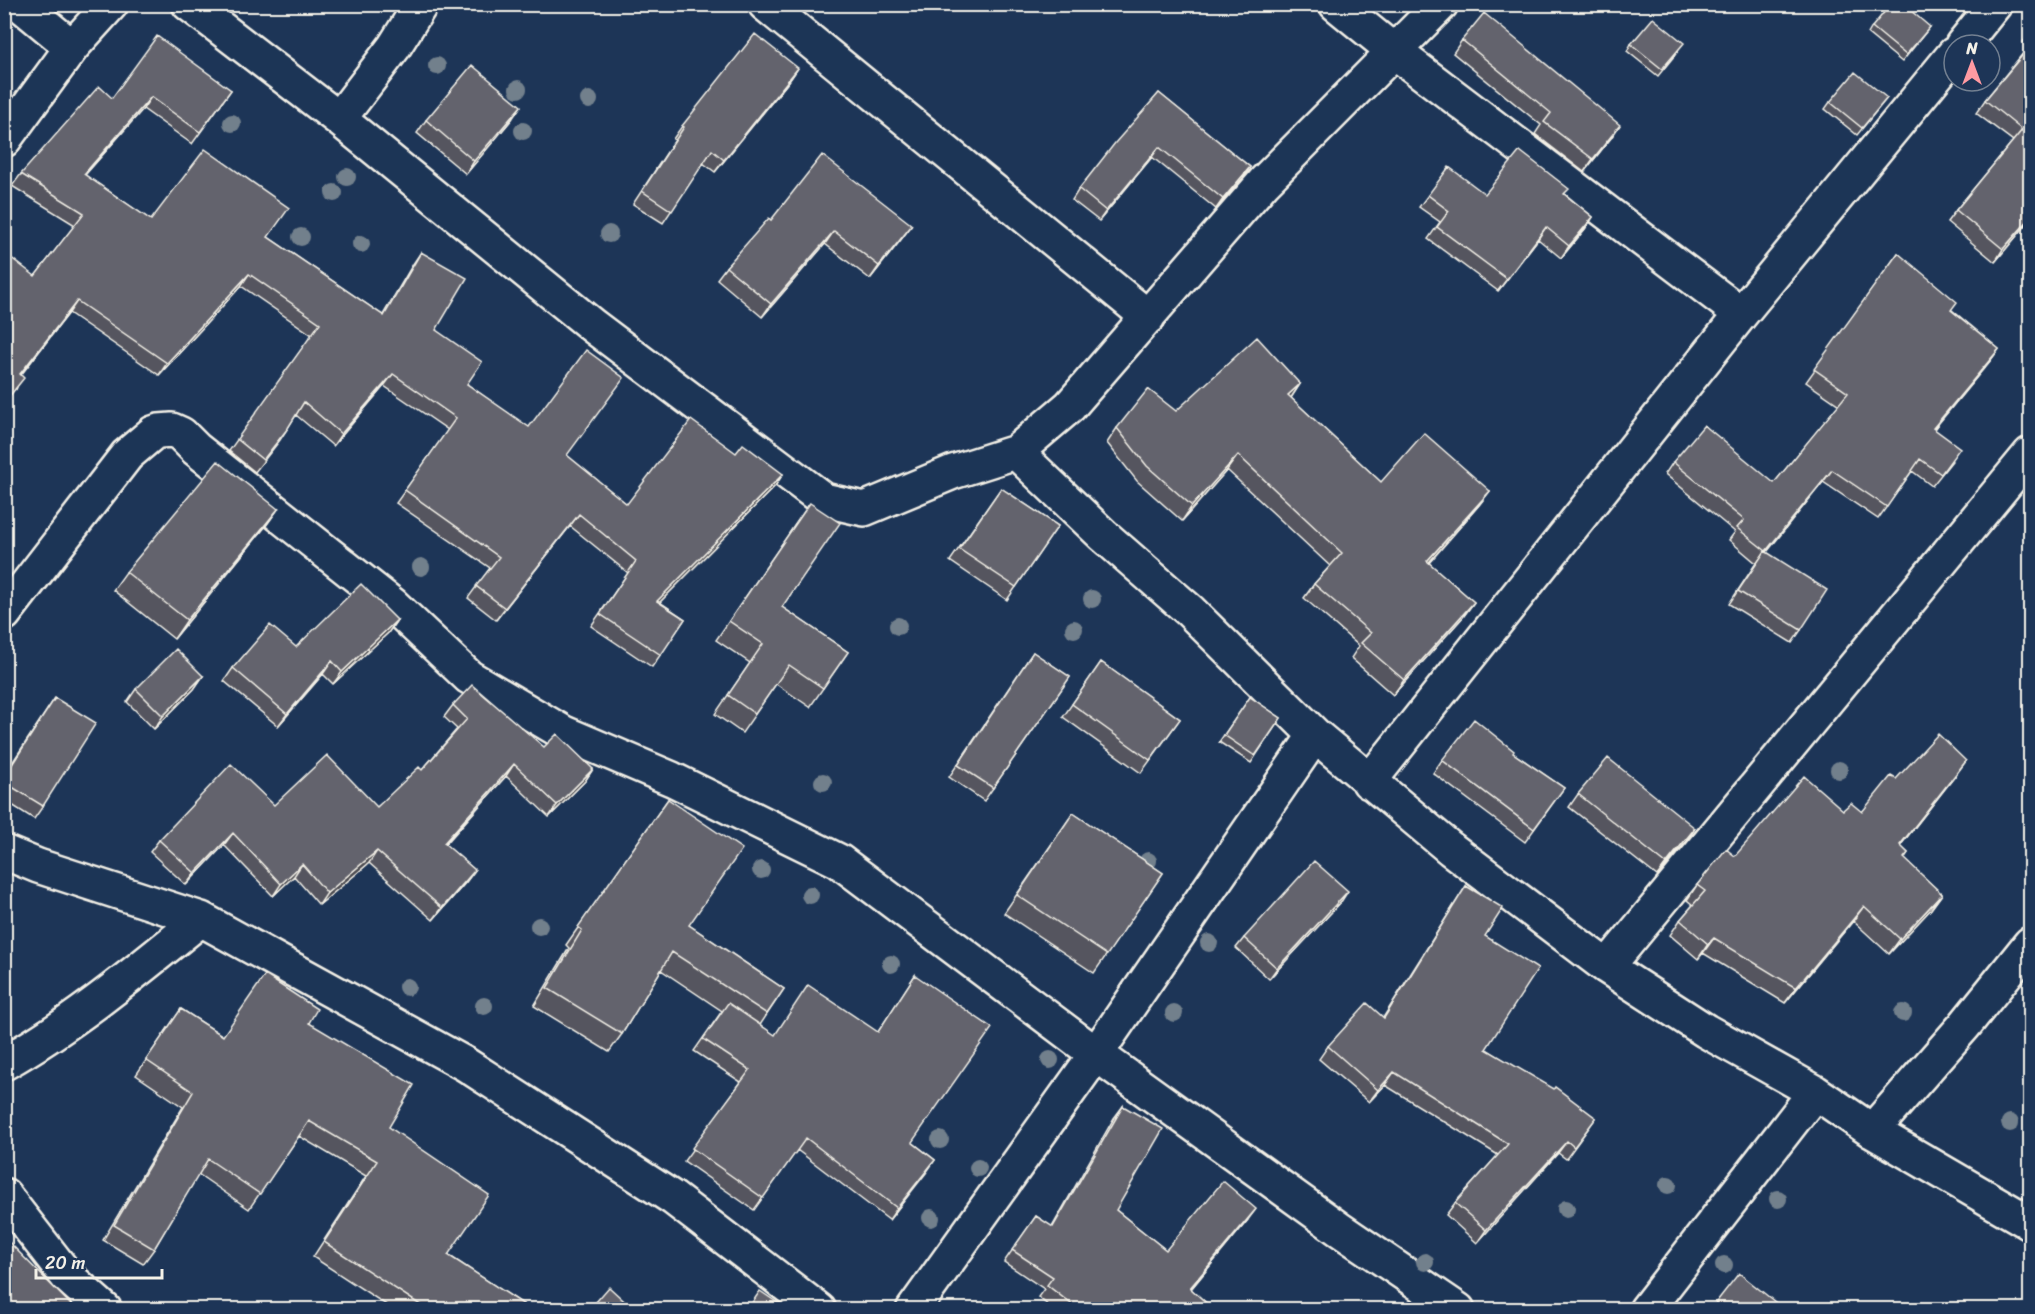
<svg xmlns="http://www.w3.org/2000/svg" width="2035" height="1314" font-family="Sriracha,sans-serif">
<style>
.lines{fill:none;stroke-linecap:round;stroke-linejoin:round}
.minor-casing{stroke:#f4f1e8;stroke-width:38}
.minor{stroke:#1d3557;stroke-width:33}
.tree{fill:#72808c}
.wall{fill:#55555e;stroke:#f4f1e8;stroke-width:1.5}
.shaded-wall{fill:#45454c;stroke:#f4f1e8;stroke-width:1.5}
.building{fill:#63636d;stroke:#f4f1e8;stroke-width:1.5}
</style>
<rect width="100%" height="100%" fill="#1d3557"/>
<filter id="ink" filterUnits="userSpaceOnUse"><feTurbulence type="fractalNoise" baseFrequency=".0167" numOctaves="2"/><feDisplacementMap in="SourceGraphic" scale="12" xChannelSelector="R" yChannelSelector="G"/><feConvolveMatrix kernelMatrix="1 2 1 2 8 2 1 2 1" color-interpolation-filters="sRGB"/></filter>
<g filter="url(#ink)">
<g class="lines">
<g class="minor-casing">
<path id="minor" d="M20 4 72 47 111 4
M189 4 339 119 593 326 824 500 864 509 953 472 1016 452 1103 535 1190 611 1315 735 1451 849 1607 967 1706 1031 1815 1092 1872 1131 2030 1223
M765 4 1148 317
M1336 4 1395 52 1741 314
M1962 45 1995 4
M339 119 394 47 421 4
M4 140 72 47
M1016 452 1070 406 1264 182 1441 4
M4 614 127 455 153 433 159 431 172 430 181 434 196 449 393 605 469 677 564 733 672 779 839 861 1096 1054 1339 1229 1458 1310
M1369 782 1741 314 1954 54
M4 852 38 866 201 919 465 1064 673 1198 819 1310
M1607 967 2030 454
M4 1063C75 1023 138 970 201 919
M1872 1131 1964 1026 2030 944
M4 1195 67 1276 105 1310
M913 1310 1096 1054 1315 735
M1646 1310 1815 1092"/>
</g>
<use href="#minor" class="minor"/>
</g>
<g class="tree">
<circle cx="437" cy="66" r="9"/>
<circle cx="518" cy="89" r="9"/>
<circle cx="589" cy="100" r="9"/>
<circle cx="232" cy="123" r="9"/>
<circle cx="523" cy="131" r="9"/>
<circle cx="347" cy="177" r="9"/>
<circle cx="334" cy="193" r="9"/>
<circle cx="609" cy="234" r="9"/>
<circle cx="301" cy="237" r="9"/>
<circle cx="361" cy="244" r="9"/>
<circle cx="421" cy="567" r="9"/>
<circle cx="1092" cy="599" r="9"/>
<circle cx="898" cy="626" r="9"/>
<circle cx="1074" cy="629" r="9"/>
<circle cx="1839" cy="770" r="9"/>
<circle cx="823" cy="782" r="9"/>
<circle cx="1148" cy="861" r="9"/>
<circle cx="761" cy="870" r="9"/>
<circle cx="810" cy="895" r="9"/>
<circle cx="539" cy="926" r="9"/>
<circle cx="1209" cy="943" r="9"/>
<circle cx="891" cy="964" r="9"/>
<circle cx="407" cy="987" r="9"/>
<circle cx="484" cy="1006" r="9"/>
<circle cx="1174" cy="1013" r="9"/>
<circle cx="1903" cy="1013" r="9"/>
<circle cx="1050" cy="1060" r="9"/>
<circle cx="2010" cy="1123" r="9"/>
<circle cx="940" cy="1140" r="9"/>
<circle cx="978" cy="1168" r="9"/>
<circle cx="1668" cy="1185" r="9"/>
<circle cx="1778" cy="1199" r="9"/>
<circle cx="1566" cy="1209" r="9"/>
<circle cx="931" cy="1218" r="9"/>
<circle cx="1425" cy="1262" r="9"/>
<circle cx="1724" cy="1265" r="9"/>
</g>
<path class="wall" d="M1872 27H1930L1902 62 1868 34Z
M2031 31V219L1995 262 1947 222 1956 210 2013 141 1976 113 1985 100 2029 46 2023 42Z
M1462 40 1611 138 1584 172 1535 134 1541 125 1453 53Z
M1631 44 1679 50 1658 76 1627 51Z
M798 68 789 81 715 172 703 163 663 223 633 204 675 140 673 139 682 126Z
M231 90 192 144 143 109 85 175 151 220 268 237 383 315 413 264 421 252 436 330 467 384 567 456 627 504 736 453 783 474 775 486 660 602 685 619 652 667 591 626 628 573 570 526 496 620 468 598 490 568 396 503 448 430 384 386 333 446 296 415 280 440 255 472 229 451 312 335 241 286 159 375 69 313 21 375 16 390 35 276 75 225 12 186 21 174 112 98Z
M1159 93 1250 167 1243 178 1216 209 1152 157 1099 221 1072 200 1079 189Z
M1887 98 1857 135 1825 109 1830 102Z
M512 119 466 174 417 133 426 120Z
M1485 194H1565L1593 217 1585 229 1561 258 1538 239 1498 291 1428 239 1440 222 1419 207 1428 195Z
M771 220 903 237 870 279 825 244 762 317 717 279 726 267Z
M1898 253 1952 310 1999 349 1990 361 1934 428 1952 461 1932 486 1912 471 1878 519 1823 482 1767 552 1801 630 1792 643 1729 604 1756 563 1729 540 1735 532 1665 474 1673 462 1774 483 1839 405 1806 382Z
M1300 384 1291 398 1381 482 1490 491 1479 505 1429 563 1474 602 1463 617 1393 695 1351 658 1359 646 1304 598 1314 584 1330 566 1227 470 1182 521 1137 481 1107 443 1117 428 1176 411Z
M1001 488 1058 526 1007 600 950 561Z
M810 503 782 607 848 652 810 707 776 684 742 733 715 714 750 663 716 640Z
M278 509 265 527 174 639 113 590 126 572Z
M397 620 388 633 333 684 323 674 278 726 224 681 233 668 296 647Z
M1033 652 1070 677 984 801 949 777Z
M1101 662 1180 719 1141 773 1063 717Z
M203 676 194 689 154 729 127 702 136 689Z
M1250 697 1281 718 1251 763 1219 742Z
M55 698 43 806 34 819 4 800V775Z
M453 705 544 747 593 769 585 781 549 817 506 776 445 845 475 870 466 882 433 920 369 863 319 905 294 876 273 896 224 845 186 885 150 852 159 840 274 805 377 807 422 770 457 729 444 717Z
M1513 753 1564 788 1525 842 1433 773 1442 760Z
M1955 776 1900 846 1908 853 1904 859 1942 894 1931 909 1889 954 1853 921 1785 1003 1703 953 1698 959 1670 935 1680 920 1693 905 1687 900 1697 885 1735 856 1843 810 1862 812 1896 779Z
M1578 794 1695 828 1687 841 1657 876 1569 807Z
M668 799 689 925 784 989 760 1025 774 1035 878 1032 915 975 912 1142 935 1160 889 1220 797 1150 754 1210 684 1161 741 1082 694 1051 722 1011 661 970 622 1034 609 1052 534 1006 569 948 566 945Z
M1073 813 1163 873 1094 973 1004 913Z
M1466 886 1485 936 1486 1049 1596 1118 1566 1159 1558 1153 1477 1243 1446 1215 1455 1203 1498 1155 1385 1085 1369 1102 1319 1059 1328 1046 1383 1018Z
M1341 902 1269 979 1236 948 1244 938Z
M181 1009 223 1036 309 1023 389 1127 448 1255 532 1310H394L313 1257 366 1176 299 1136 249 1209 198 1174 154 1249 143 1264 103 1240 183 1107 136 1075Z
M1123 1106 1116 1210 1166 1250 1247 1221 1191 1289 1214 1310H1054L1038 1297 1044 1289 1004 1262 1036 1216 1052 1227 1114 1118Z"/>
<path class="shaded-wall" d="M798 68 789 81 715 172 724 160Z
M151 97 143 109 75 186 84 174Z
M521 106 512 119 466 174 474 161Z
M1620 125 1611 138 1584 172 1593 159Z
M1159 147 1152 157 1099 221 1106 211Z
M1250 167 1243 178 1216 209 1223 199Z
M1593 217 1585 229 1561 258 1569 246Z
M2031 217V219L1995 262 2003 249Z
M912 225 903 237 870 279 879 266Z
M1546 227 1538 239 1498 291Z
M834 231 825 244 762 317 771 304Z
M249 274 241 286 159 375 167 363Z
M77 301 69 313 11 387 20 374Z
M1999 349 1990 361 1925 440 1933 428Z
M393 374 384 386 333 446 341 434Z
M1300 384 1290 399 1288 395Z
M1238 455 1227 470 1182 521 1192 506Z
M1832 470 1823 482 1757 563 1766 551Z
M783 474 775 486 649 613 657 601Z
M1490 491 1479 505 1417 576 1427 561Z
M278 509 265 527 174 639 187 620Z
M579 514 570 526 496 620 505 608Z
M1474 602 1463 617 1393 695 1404 680Z
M397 620 388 633 333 684 342 672Z
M332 661 323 674 278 726 287 714Z
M203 676 194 689 154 729 163 716Z
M1966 761 1955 776 1889 860 1900 845Z
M514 764 506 776 435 855 444 843Z
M593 769 585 781 549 817 557 805Z
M1695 828 1687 841 1657 876 1666 864Z
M233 833 224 845 186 885 195 873Z
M377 851 369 863 319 905 327 893Z
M302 864 294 876 273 896 281 884Z
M475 870 466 882 433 920 442 908Z
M1348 891 1341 902 1269 979 1277 968Z
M1942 894 1931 909 1889 954 1900 939Z
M1864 906 1853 921 1785 1003 1796 988Z
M1714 938 1703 953 1698 959 1708 944Z
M1394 1072 1385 1085 1369 1102 1378 1090Z
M1567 1141 1558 1153 1477 1243 1486 1230Z
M935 1160 926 1173 889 1220 897 1208Z
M1256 1209 1247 1221 1181 1301 1190 1288Z"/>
<path class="building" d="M1891 4H1903L1930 27 1906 55 1872 27Z
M1484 13 1620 125 1593 159 1544 122 1551 113 1462 40Z
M1653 18 1684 43 1662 69 1631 44Z
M755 34 798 68 724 160 712 150 672 211 642 191 684 127 682 126Z
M157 36 231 90 200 132 151 97 84 174 151 220 205 149 289 208 268 237 384 316 421 252 467 278 436 330 482 362 467 384 529 427 586 350 624 378 567 455 627 504 691 420 736 453 743 444 783 474 657 601 685 619 661 655 600 614 636 561 579 514 505 608 476 586 499 557 405 490 456 418 393 374 341 434 304 402 288 428 263 460 237 439 320 323 249 274 167 363 77 301 20 374 24 378 4 403V256L6 254 35 276 84 213 21 174 99 86 112 98Z
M2031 45V217L2003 249 1956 210 2022 130 1985 100Z
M472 65 521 106 474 161 426 120Z
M1855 72 1887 98 1862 128 1830 102Z
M1159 93 1250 167 1223 199 1159 147 1106 211 1079 189 1115 143Z
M1520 151 1569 189 1564 194 1593 217 1569 246 1546 227 1507 279 1437 227 1449 211 1428 195 1449 167 1485 194Z
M822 155 912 225 879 266 834 231 771 304 726 267 769 218 771 220Z
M1898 253 1957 302 1951 310 1999 349 1933 428 1960 448 1941 474 1920 459 1887 507 1832 470 1766 551 1737 528 1744 520 1673 462 1704 425 1774 483 1848 393 1814 369Z
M1257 337 1300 384 1288 395 1381 482 1424 433 1490 491 1427 561 1474 602 1404 680 1361 643 1371 633 1314 584 1342 553 1238 455 1192 506 1147 466 1117 428 1148 389 1176 411Z
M218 461 278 509 187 620 126 572Z
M1001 488 1058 526 1016 587 959 549Z
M810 503 840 523 782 607 848 652 823 688 789 665 755 714 728 695 763 644 729 621Z
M1765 551 1827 590 1801 630 1738 591Z
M361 584 397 620 342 672 332 661 287 714 233 668 270 625 296 647Z
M176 649 203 676 163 716 136 689Z
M1033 652 1070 677 993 788 958 765Z
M1101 662 1180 719 1150 760 1072 704Z
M472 685 544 747 557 734 593 769 557 805 514 764 444 843 475 870 442 908 377 851 327 893 302 864 281 884 233 833 195 873 159 840 231 764 274 805 327 755 377 807 419 767 422 770 467 719 453 705Z
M1250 697 1281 718 1255 756 1224 735Z
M55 698 96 723 43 806 4 782V777Z
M1474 719 1514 751 1513 753 1564 788 1534 829 1442 760Z
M1938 734 1966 761 1900 845 1908 853 1904 858 1942 894 1900 939 1864 906 1796 988 1714 938 1708 944 1680 920 1705 891 1697 885 1726 849 1735 856 1804 776 1843 810 1851 803 1862 812 1891 776 1896 779Z
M1608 758 1695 828 1666 864 1578 794Z
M668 799 742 849 689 925 784 989 767 1014 672 952 622 1034 547 988 582 930 578 927Z
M1073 813 1163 873 1107 955 1017 895Z
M1314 861 1348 891 1277 968 1244 938Z
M1466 886 1503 908 1485 936 1538 969 1486 1049 1554 1089 1555 1087 1596 1118 1574 1147 1567 1141 1486 1230 1455 1203 1508 1144 1394 1072 1378 1090 1328 1046 1367 1003 1384 1018Z
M265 975 317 1009 309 1023 414 1085 389 1127 489 1195 448 1255 532 1310H428L324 1242 377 1161 309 1121 260 1194 208 1159 154 1249 114 1225 193 1092 146 1060 181 1009 223 1036Z
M915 975 992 1028 912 1142 935 1160 897 1208 806 1138 763 1198 692 1148 750 1070 703 1039 728 1003 775 1035 808 985 878 1032Z
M1123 1106 1163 1129 1116 1210 1166 1250 1223 1181 1256 1209 1190 1288 1214 1310H1079L1047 1285 1053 1277 1012 1250 1036 1216 1053 1227Z
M4 1210 10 1217 4 1222Z
M4 1237 76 1310H4Z
M1739 1273 1785 1310H1710Z
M609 1287 634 1310H589Z
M760 1291 788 1310H747Z"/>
</g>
<rect width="2035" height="1314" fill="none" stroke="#1d3557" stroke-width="24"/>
<rect x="12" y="12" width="2011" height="1290" fill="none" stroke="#f4f1e8" stroke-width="2" filter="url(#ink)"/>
<g transform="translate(1972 63)"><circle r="28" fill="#1d3557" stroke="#738091" stroke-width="1.5"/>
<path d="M0-4.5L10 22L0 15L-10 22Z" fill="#ff9aa2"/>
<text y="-9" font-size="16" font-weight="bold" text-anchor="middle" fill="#f4f1e8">N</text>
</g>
<path d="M36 1269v9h126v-9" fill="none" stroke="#f4f1e8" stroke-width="3"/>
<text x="45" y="1269" font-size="18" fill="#f4f1e8" stroke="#1d3557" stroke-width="4.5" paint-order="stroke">20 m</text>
</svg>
